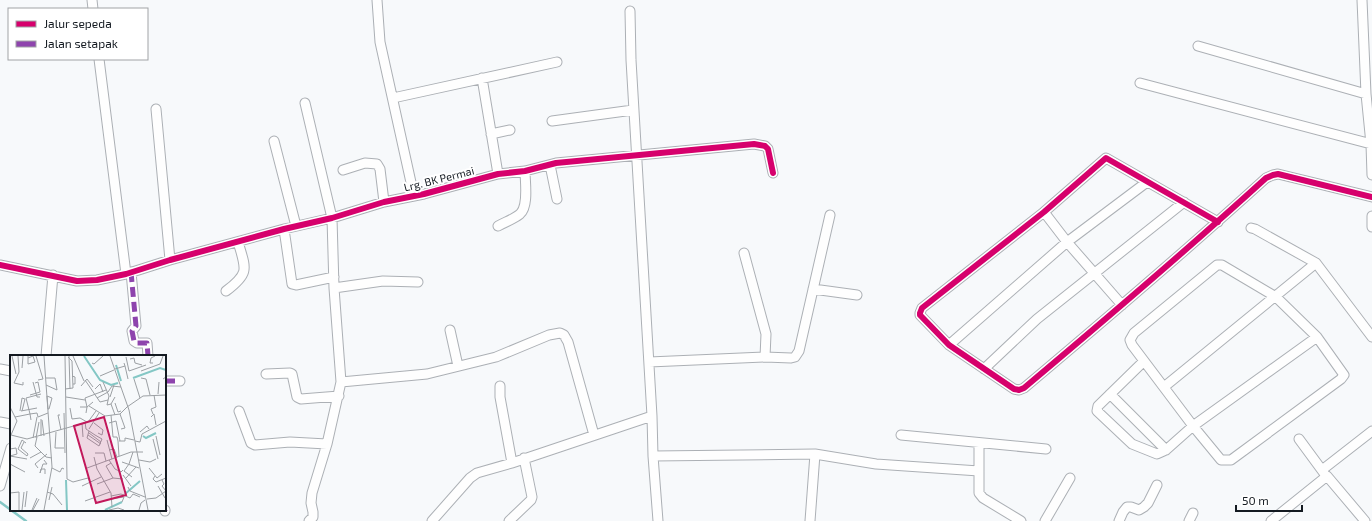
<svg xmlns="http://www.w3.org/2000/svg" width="1372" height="521" font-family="'Exo 2',sans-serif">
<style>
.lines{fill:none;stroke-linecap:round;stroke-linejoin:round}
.stream{stroke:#84c7c5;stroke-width:2.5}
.street-casing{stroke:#acb0b5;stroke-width:11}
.street{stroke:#fefefe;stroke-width:9}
.quiet{stroke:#8e44ad;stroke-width:5;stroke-dasharray:10 5;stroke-linecap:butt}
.cycleway-casing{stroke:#fff;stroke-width:8}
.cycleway{stroke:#d6006c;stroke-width:6}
.labels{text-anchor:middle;stroke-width:4;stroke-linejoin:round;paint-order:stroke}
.street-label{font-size:11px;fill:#141a21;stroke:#fff}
.inset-river{fill:none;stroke:#84c7c5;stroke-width:2}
.inset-road{fill:none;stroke:#9ca0a4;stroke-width:1}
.view{fill:#c2185b;fill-opacity:0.15;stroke:#c2185b;stroke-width:2}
.inset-edge{fill:none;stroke:#141a21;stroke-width:2}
</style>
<rect width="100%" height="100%" fill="#f7f9fb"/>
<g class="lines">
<path class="stream" d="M0 502 26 521"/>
<g class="street-casing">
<path id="street" d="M92 0 93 9
M377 0 380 42 414 196
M1362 0 1366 94 1371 144 1372 175
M630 11 631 60 652 416 653 456 658 521
M1198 46 1366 94
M99 59 126 274
M482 78 498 174
M1140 83 1371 144
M393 98 557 62
M305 103 332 218 334 288 341 382 327 444 312 493 311 503 313 512V517L309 521
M156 109 170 260
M552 121 633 110
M491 134 510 130
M274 141 296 226
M550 165 557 199
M343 170 365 163 377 164 380 169 384 202
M1044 212 1067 242 1122 305
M1372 216V227
M1218 222 1106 158 1044 212 922 308 920 313V315L949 345 1014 389 1019 390 1024 388C1106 319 1187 250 1266 178L1273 175 1278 174 1372 197
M498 226C505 222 514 219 520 214 529 206 525 182 525 171
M1251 228 1255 229 1316 263 1372 337
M284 229 292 284 296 285 334 277
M744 253 766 334 765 357
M0 265 77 281 97 280 126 274 170 260 284 229 332 218 384 202 424 194 498 174 525 171 556 163 754 144 765 146 768 149 773 173
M1217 265H1222L1276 297 1317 337 1344 375 1341 379 1231 460H1221L1193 426 1132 345 1130 340 1134 333Z
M131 272 136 326 132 331 134 341 137 343H147L148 356
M334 288 383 281 418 282
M813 289 857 295
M226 291C250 273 246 269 238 242
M450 330 458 366
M949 345 1067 242 1147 182
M46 356 53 275
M1144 361 1098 406 1097 411 1132 444 1157 454 1166 450 1193 426 1317 337
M649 362 765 357 791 358 795 357 799 351 830 215
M0 369 11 371
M984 369 1037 319 1184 202
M266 374 290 373 292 374 297 397 301 399 339 396
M165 381H180
M341 382 427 374 496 357 549 335 560 333 564 335 568 342 594 435
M500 386V397L512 463
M1164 387 1316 263
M1110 394 1166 450
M239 411 251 443 255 445 290 442 327 444
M0 422 11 424
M901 435 1046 449
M1299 439 1324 473
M979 443V493L983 498 1021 521
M653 456 815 454 876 464 979 471
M1322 470 1372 431
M0 486 11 448
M165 510V511
M432 521 470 478 477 473 512 463 652 416
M509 521 531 500 532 497 524 458
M810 521 815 454
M1045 521 1070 478
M1119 521 1123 512 1127 507H1131L1139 510 1144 507 1148 503 1157 485
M1189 521 1193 513
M1271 521 1327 476 1365 521"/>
</g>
<use href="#street" class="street"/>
<path class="quiet" d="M131 272 136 326 132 331 134 341 137 343H147L148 356
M165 381H180
M165 510V511"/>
<g class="cycleway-casing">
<path id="cycleway" d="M1218 222 1106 158 1044 212 922 308 920 313V315L949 345 1014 389 1019 390 1024 388C1106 319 1187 250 1266 178L1273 175 1278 174 1372 197
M0 265 77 281 97 280 126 274 170 260 284 229 332 218 384 202 424 194 498 174 525 171 556 163 754 144 765 146 768 149 773 173"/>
</g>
<use href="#cycleway" class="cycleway"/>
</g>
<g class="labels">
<g class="street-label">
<text transform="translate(439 179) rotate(-14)" y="4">Lrg. BK Permai</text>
</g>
</g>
<g transform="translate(10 355)">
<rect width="156" height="156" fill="#f7f9fb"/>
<path class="inset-river" d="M74 1 90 25 101 30 108 28M106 10 111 26M123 23 150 13 156 15M133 81 136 83 146 78M56 125 57 155M115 139 130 126M95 155 112 147"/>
<path class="inset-road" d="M2 1 6 19M18 1V9L25 7 23 1 18 3M26 1 33 24 28 25M55 1 57 124 63 127 78 123 80 127M59 1 60 34M63 1 74 26M100 1 119 55 138 155M116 2 119 16 136 10M120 4 124 3 125 8 132 10M82 8 84 9 93 1M143 8H140L141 3 145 1M115 11 118 24M12 13 13 1M105 14 115 11 114 8M131 16 150 9 153 1M62 21 65 22V29H63M90 21 104 15M36 23H45L47 35 36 30M131 23 136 24 140 40M124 24 130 43M153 24 156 22V31M75 25 90 47 98 45M23 27 27 42H30M93 27 99 41 97 50 101 49M4 28 9 17 8 1M4 28 13 30V27M71 31 77 24 83 32M55 34 63 33 62 6 58 2M85 34 90 29 93 37M148 39 149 27M20 40 30 37 28 27 25 28M37 41 42 43 39 54H38ZM56 42 75 45M100 42 104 30M105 42 101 49 105 60M87 43 98 37 102 31 111 32M105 48 108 57 111 56M79 51 95 61 110 59 117 52M0 52 7 66 1 80 17 84 78 67 86 56M70 52H77L75 43 96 35M117 52 133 41 156 40M60 53 62 64 70 63 77 67M10 56 12 43 15 44 12 56M11 56 27 53M54 58 55 98M76 58 77 52 83 47M110 59 115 73 111 74M143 59 141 54 146 52 144 40M50 60H48L51 75M101 60 103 82H107L108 86 109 101M5 62 20 59 16 43 31 39M141 62 144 59 146 70M31 64V81M21 65 20 59 27 58 28 62 38 58M32 65 34 81M75 67 76 74 85 80 92 84 89 91 77 83 79 76M72 68 73 82M84 68 93 75 92 80 88 78M99 68 106 66 110 86M79 74 89 58M46 77 45 93H54M130 77 137 71 139 74M79 78 91 87M78 80 91 89M146 81 150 100M27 82 25 91 29 95M23 83 27 62M26 83 29 67M143 84 148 104M97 85 102 104M109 86H115V83L124 85M125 86 130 87 132 79 156 66M14 87 11 93 18 99M16 88 12 85 8 94 17 101 18 99M0 94 6 93 7 99 0 101M29 95 36 102 42 103M99 95 104 94 107 102M85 98H94L96 106M0 101 17 104M84 102 87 114 101 138 102 152M20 103 31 97M99 105 105 114 111 117 113 115M129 105 140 107 146 104M112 107 129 113M101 108 96 111 103 123M0 109 15 117M119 109 114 116 122 122M119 109 123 97M28 113 25 109 37 99M42 113 50 117 52 113 54 114M77 113 121 97H133M139 113 147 123 152 119M30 118 33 109H37L34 105M30 118 31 114H35V119M113 120 121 131M145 121 143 124 146 127 156 123M116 123 126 112M152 125 154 129 152 131 156 136M87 129 103 123 113 124M72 131 91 122M148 131 155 143M118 132 120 136 135 142M37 137 43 139 52 150M0 138 9 137V155M101 141 111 139 120 143 123 139 130 142M101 144 114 142 112 147M137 144 146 143 156 136M39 145 42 132M75 146 100 137M15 152 17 136M12 155 14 137M22 155 27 143M23 155 29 144M34 155 42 112 34 1M99 155 108 153 114 155M129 155 131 148 135 145"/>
<path class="view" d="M94 62 116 140 86 148 64 71Z"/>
<rect width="156" height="156" class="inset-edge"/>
</g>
<rect x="8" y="8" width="140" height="52" fill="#ffffff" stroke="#a1a3a6"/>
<rect x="16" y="21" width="20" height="6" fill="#d6006c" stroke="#a1a3a6"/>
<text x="44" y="28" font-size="12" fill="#141a21">Jalur sepeda</text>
<rect x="16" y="41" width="20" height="6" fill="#8e44ad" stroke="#a1a3a6"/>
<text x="44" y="48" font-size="12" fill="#141a21">Jalan setapak</text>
<path d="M1236 505v6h66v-6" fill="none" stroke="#141a21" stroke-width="2"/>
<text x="1242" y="505" font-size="12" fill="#141a21" stroke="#ffffff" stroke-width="3" paint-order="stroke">50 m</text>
</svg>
